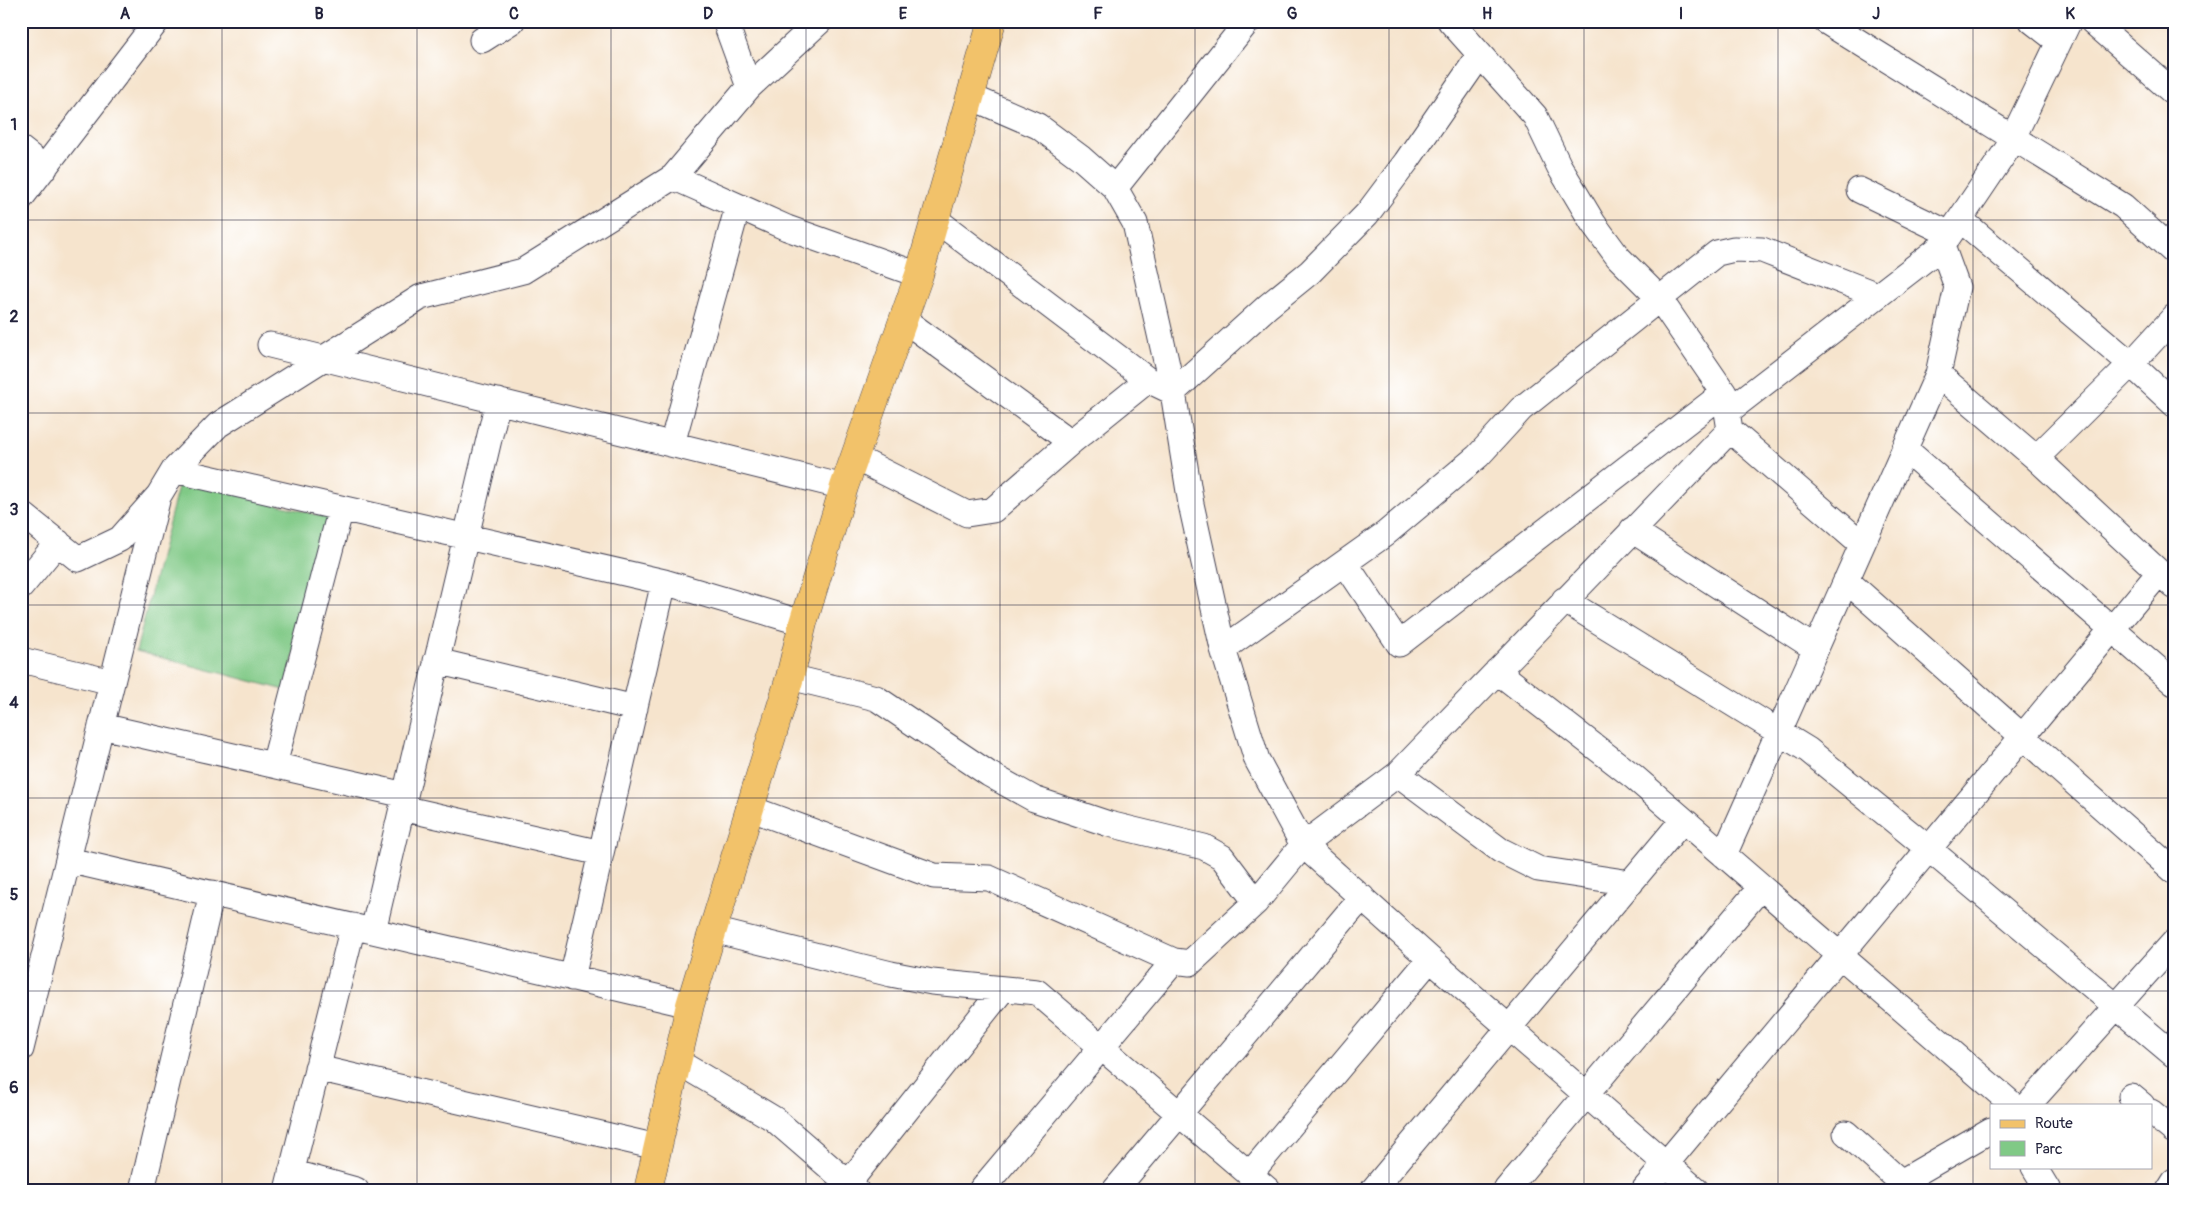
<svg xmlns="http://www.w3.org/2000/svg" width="2195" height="1211" font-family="Pangolin,sans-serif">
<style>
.green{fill:#80c986;stroke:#517660}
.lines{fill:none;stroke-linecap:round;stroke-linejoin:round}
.minor-casing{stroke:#423f51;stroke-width:27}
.major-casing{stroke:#423f51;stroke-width:29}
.minor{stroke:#fff;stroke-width:25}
.major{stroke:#f2c26a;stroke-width:28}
.grid{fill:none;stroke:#22223b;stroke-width:1;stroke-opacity:0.55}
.neatline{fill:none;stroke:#22223b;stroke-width:2}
.grid-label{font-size:16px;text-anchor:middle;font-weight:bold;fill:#22223b}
</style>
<rect width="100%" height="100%" fill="#fff"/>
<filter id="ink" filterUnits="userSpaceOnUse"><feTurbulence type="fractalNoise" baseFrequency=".02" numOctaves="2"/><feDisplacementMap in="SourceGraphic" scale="10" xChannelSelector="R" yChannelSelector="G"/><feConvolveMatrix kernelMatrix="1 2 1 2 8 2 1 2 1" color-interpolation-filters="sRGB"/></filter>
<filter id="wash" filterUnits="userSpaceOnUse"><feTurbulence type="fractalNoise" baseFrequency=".0096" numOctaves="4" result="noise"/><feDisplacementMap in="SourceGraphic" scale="20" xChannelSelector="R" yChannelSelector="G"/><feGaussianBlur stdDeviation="1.12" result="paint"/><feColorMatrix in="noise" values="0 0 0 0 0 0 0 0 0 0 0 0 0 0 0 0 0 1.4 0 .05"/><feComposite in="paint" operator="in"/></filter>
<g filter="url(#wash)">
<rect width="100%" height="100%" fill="#f6e4cd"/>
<path class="green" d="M180 479 329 518 285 690 136 651Z"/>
</g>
<g filter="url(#ink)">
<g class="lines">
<g class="minor-casing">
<path id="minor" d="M725 21 749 87
M1450 21 1535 116 1559 166 1593 223 1618 257 1659 298 1724 393 1730 430 1862 544
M1825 21 2123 206 2174 252
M2032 21 2059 42
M2092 21 2174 93
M482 40 512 21
M971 97 1038 126 1081 158 1115 188 1135 223 1173 392 1191 504 1223 649 1257 760 1303 845 1430 959 1696 1190
M21 149 45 168
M673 177 787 228 919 275
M1115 188 1248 21
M1859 190 1950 234
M21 198 157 21
M935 219 1148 380 1173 392 1268 306 1310 272 1367 214 1406 162 1480 55
M1961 220 2131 364 2174 404
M903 319 1071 442
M270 345 844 487
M1938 374 2036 458 2174 586
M1727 412 1942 246 2008 148 2069 21
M672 444 738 206
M1905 449 2174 683
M856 458 967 514 993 510 1071 442 1148 380
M2036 458 2131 364 2174 317
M174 470 664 582 803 623
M21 513 78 559 120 539 159 495 174 470 218 425 421 297 523 271 673 177 749 87 820 21
M1632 530 1816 649
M1345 563 1399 644 1724 393
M1846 580 2174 871
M21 587 58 542
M1564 600 1808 750 1929 849 2174 1055
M1223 649 1385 534 1478 456 1521 409 1717 253 1734 249 1762 250 1877 295
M21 660 112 682
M436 661 635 708
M1497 671 1634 777 2013 1105
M790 677 876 698 989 774 1034 799 1109 824 1204 847 1222 857 1256 902
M101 726 405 795
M274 765 341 508
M1398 774 1500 850 1538 869 1631 883
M402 808 601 853
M749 808 934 876 989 878 1174 961 1190 963 1256 902 1303 845 1398 774 1730 430
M1724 855 1938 374 1957 287 1942 246
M68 860 690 1005
M713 930 891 974 932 982 1037 992 1268 1190
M373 931 498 401
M572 978 664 582
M21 1049 157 501
M678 1062 774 1119 856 1190
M317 1068 657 1147
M2131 1096 2142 1105
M2028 1105 2174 942
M2151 1112 2174 1131
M1846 1133 1901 1182V1190
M2034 1167 2048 1190
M291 1172 356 1190
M1250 1174 1430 959
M1901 1182 1991 1130
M142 1190 212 893
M287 1190 353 926
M843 1190 1003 989
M981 1190 1174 961
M1115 1190 1362 897
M1373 1190 1683 820
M1506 1190 1761 887
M1644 1190 2159 573
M2169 1190 2174 1182"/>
</g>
<g class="major-casing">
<path id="major" d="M648 1190 690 1005 790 677 803 623 844 487 919 275 992 21"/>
</g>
<use href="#minor" class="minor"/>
<use href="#major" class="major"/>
</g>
</g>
<path class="grid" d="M222 21V1190M417 21V1190M611 21V1190M806 21V1190M1000 21V1190M1195 21V1190M1389 21V1190M1584 21V1190M1778 21V1190M1973 21V1190M21 220H2174M21 413H2174M21 605H2174M21 798H2174M21 991H2174"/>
<rect width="2195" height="1211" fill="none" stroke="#fff" stroke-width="55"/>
<rect x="1990" y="1104" width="162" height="65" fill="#ffffff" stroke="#a7a7b1"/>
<rect x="2000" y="1120" width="25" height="8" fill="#f2c26a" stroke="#a7a7b1"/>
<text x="2035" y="1128" font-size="15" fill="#22223b">Route</text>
<rect x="2000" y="1141" width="25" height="15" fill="#80c986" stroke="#a7a7b1"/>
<text x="2035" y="1154" font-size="15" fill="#22223b">Parc</text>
<rect x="28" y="28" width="2140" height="1156" class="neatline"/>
<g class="grid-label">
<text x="125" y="19">A</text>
<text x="319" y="19">B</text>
<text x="514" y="19">C</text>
<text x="708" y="19">D</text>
<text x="903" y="19">E</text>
<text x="1098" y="19">F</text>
<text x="1292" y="19">G</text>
<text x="1487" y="19">H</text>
<text x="1681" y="19">I</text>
<text x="1876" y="19">J</text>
<text x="2070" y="19">K</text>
<text x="14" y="130">1</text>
<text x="14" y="322">2</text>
<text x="14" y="515">3</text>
<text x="14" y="708">4</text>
<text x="14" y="900">5</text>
<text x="14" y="1093">6</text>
</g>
</svg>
